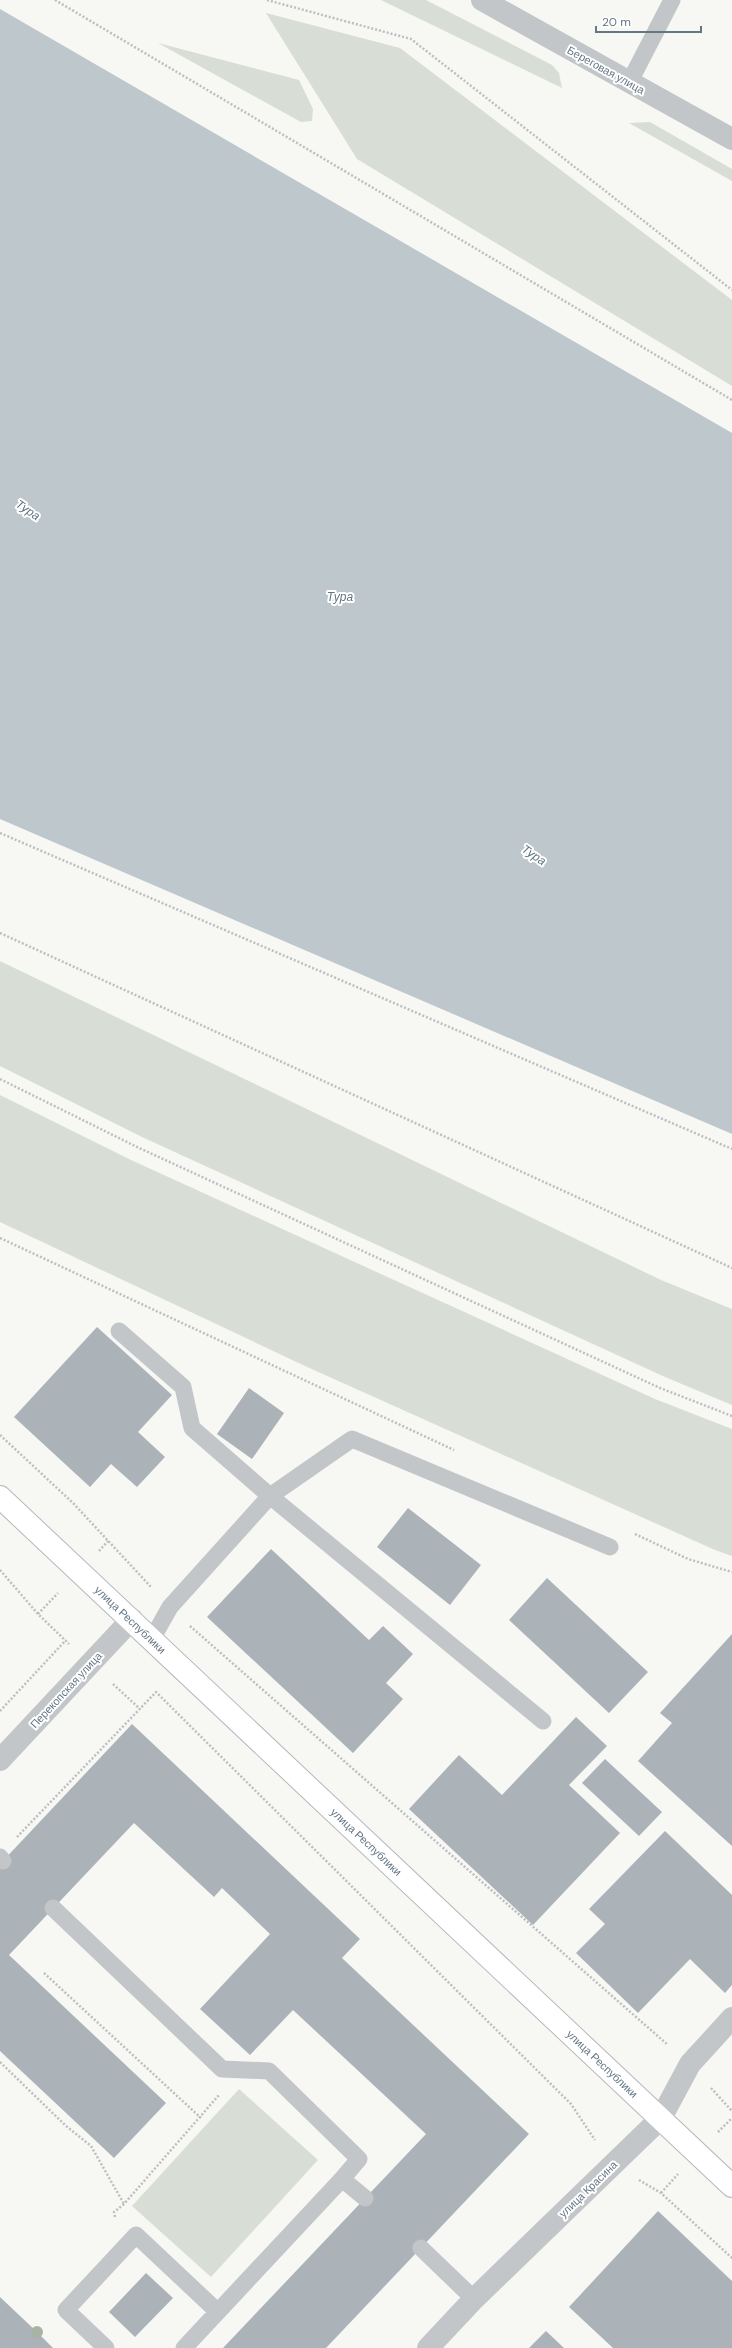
<svg xmlns="http://www.w3.org/2000/svg" width="732" height="2348" font-family="'DM Sans',sans-serif">
<style>
.green{fill:#d8ded5}
.water{fill:#bdc7cc}
.building{fill:#abb3b9}
.lines{fill:none;stroke-linecap:round;stroke-linejoin:round}
.primary-casing{stroke:#b5b9bd;stroke-width:24}
.path{stroke:#bcbec1;stroke-width:2.5;stroke-dasharray:2 2;stroke-linecap:butt}
.service{stroke:#c2c6c9;stroke-width:17}
.minor{stroke:#c2c6c9;stroke-width:22}
.tertiary{stroke:#c2c6c9;stroke-width:22}
.primary{stroke:#fff;stroke-width:22}
.tree{fill:#a8b3a5}
.labels{text-anchor:middle;stroke-width:4;stroke-linejoin:round;paint-order:stroke}
.street-label{font-size:11px;fill:#657685;stroke:#fff}
.water-label{font-size:12px;font-style:italic;fill:#617781;stroke:#fff}
</style>
<rect width="100%" height="100%" fill="#f7f7f4"/>
<path class="green" d="M381 0H426L552 65 559 73 562 88Z
M266 13 400 48 732 300V386L357 159Z
M158 43 299 80 313 109 312 121 301 122Z
M650 122 732 169V181L629 123Z
M0 961 661 1280 732 1309V1405L665 1377 142 1137 0 1066Z
M0 1095 131 1160 655 1399 732 1429V1556L715 1550 305 1366 0 1222Z
M239 2089 318 2160 211 2277 132 2206Z"/>
<path class="water" d="M0 9 732 433V1134L0 819Z"/>
<path class="building" d="M97 1327 172 1395 138 1432 165 1457 137 1487 111 1464 90 1487 14 1417Z
M249 1388 284 1413 252 1459 217 1434Z
M408 1508 481 1565 450 1605 377 1547Z
M271 1549 369 1640 383 1626 413 1654 386 1683 403 1699 353 1753 207 1617Z
M547 1578 648 1672 609 1713 509 1620Z
M732 1634V1846L638 1761 672 1723 660 1713Z
M576 1717 607 1746 569 1785 620 1833 533 1925 409 1809 459 1755 502 1795Z
M132 1724 360 1939 342 1958 529 2134 326 2348H223L426 2134 293 2010 250 2055 200 2009 270 1934 222 1888 214 1897 134 1823 9 1955 166 2103 114 2158 0 2051V1864Z
M605 1759 662 1812 639 1836 582 1783Z
M665 1831 732 1895V1985L725 1993 690 1959 638 2013 576 1953 605 1924 589 1909Z
M658 2211 732 2281V2348H613L569 2307Z
M146 2273 173 2298 135 2337 109 2312Z
M0 2297 37 2332 53 2348H0Z
M546 2331 564 2348H529Z"/>
<g class="lines">
<g class="primary-casing">
<g id="primary">
<path id="s1" d="M0 1497 732 2186"/>
</g>
</g>
<path class="path" d="M55 0 732 400
M267 0 411 39 732 290
M0 833 732 1149
M0 933 732 1268
M0 1079 137 1147 660 1388 732 1416
M0 1238 454 1450
M0 1435 73 1503 151 1587
M635 1534 688 1559 732 1572
M99 1551 108 1541
M0 1570 38 1614 69 1644
M38 1614 58 1593
M190 1626 668 2045
M113 1684 140 1709
M0 1711 66 1640
M17 1837 156 1692 571 2104 595 2140
M44 1973 201 2118
M0 2062 66 2126 91 2146 124 2204
M711 2088 732 2111
M718 2132 732 2118
M639 2180 661 2193 732 2258
M661 2193 678 2174
M115 2217 114 2212 124 2204 219 2095"/>
<path class="service" d="M629 83 672 0
M119 1331 183 1387 192 1428 270 1496 170 1607 152 1639
M543 1721 270 1496 352 1439 610 1547
M0 1857 3 1861
M53 1908 222 2069 269 2071 359 2159 342 2179 365 2198
M421 2248 474 2299
M106 2348 66 2310 136 2235 218 2312
M184 2348 342 2179"/>
<path class="minor" d="M482 0 732 139
M428 2348 474 2299 661 2118 690 2064 732 2018"/>
<path class="tertiary" d="M0 1760 132 1619"/>
<use href="#primary" class="primary"/>
</g>
<circle class="tree" cx="37" cy="2332" r="6"/>
<g class="labels">
<g class="street-label">
<text transform="translate(606 70) rotate(29)" y="4">Береговая улица</text>
<text dy="4" stroke="none"><textPath href="#s1" startOffset="179">улица Республики</textPath></text>
<text transform="translate(66 1690) rotate(-47)" y="4">Перекопская улица</text>
<text dy="4" stroke="none"><textPath href="#s1" startOffset="503">улица Республики</textPath></text>
<text dy="4" stroke="none"><textPath href="#s1" startOffset="827">улица Республики</textPath></text>
<text transform="translate(588 2189) rotate(-44)" y="4">улица Красина</text>
</g>
<g class="water-label">
<text transform="translate(28 510) rotate(34)" y="4">Тура</text>
<text x="340" y="601">Тура</text>
<text transform="translate(534 855) rotate(34)" y="4">Тура</text>
</g>
</g>
<path d="M596 26v6h105v-6" fill="none" stroke="#657685" stroke-width="2"/>
<text x="602" y="26" font-size="12" fill="#657685" stroke="#ffffff" stroke-width="3" paint-order="stroke">20 m</text>
</svg>
